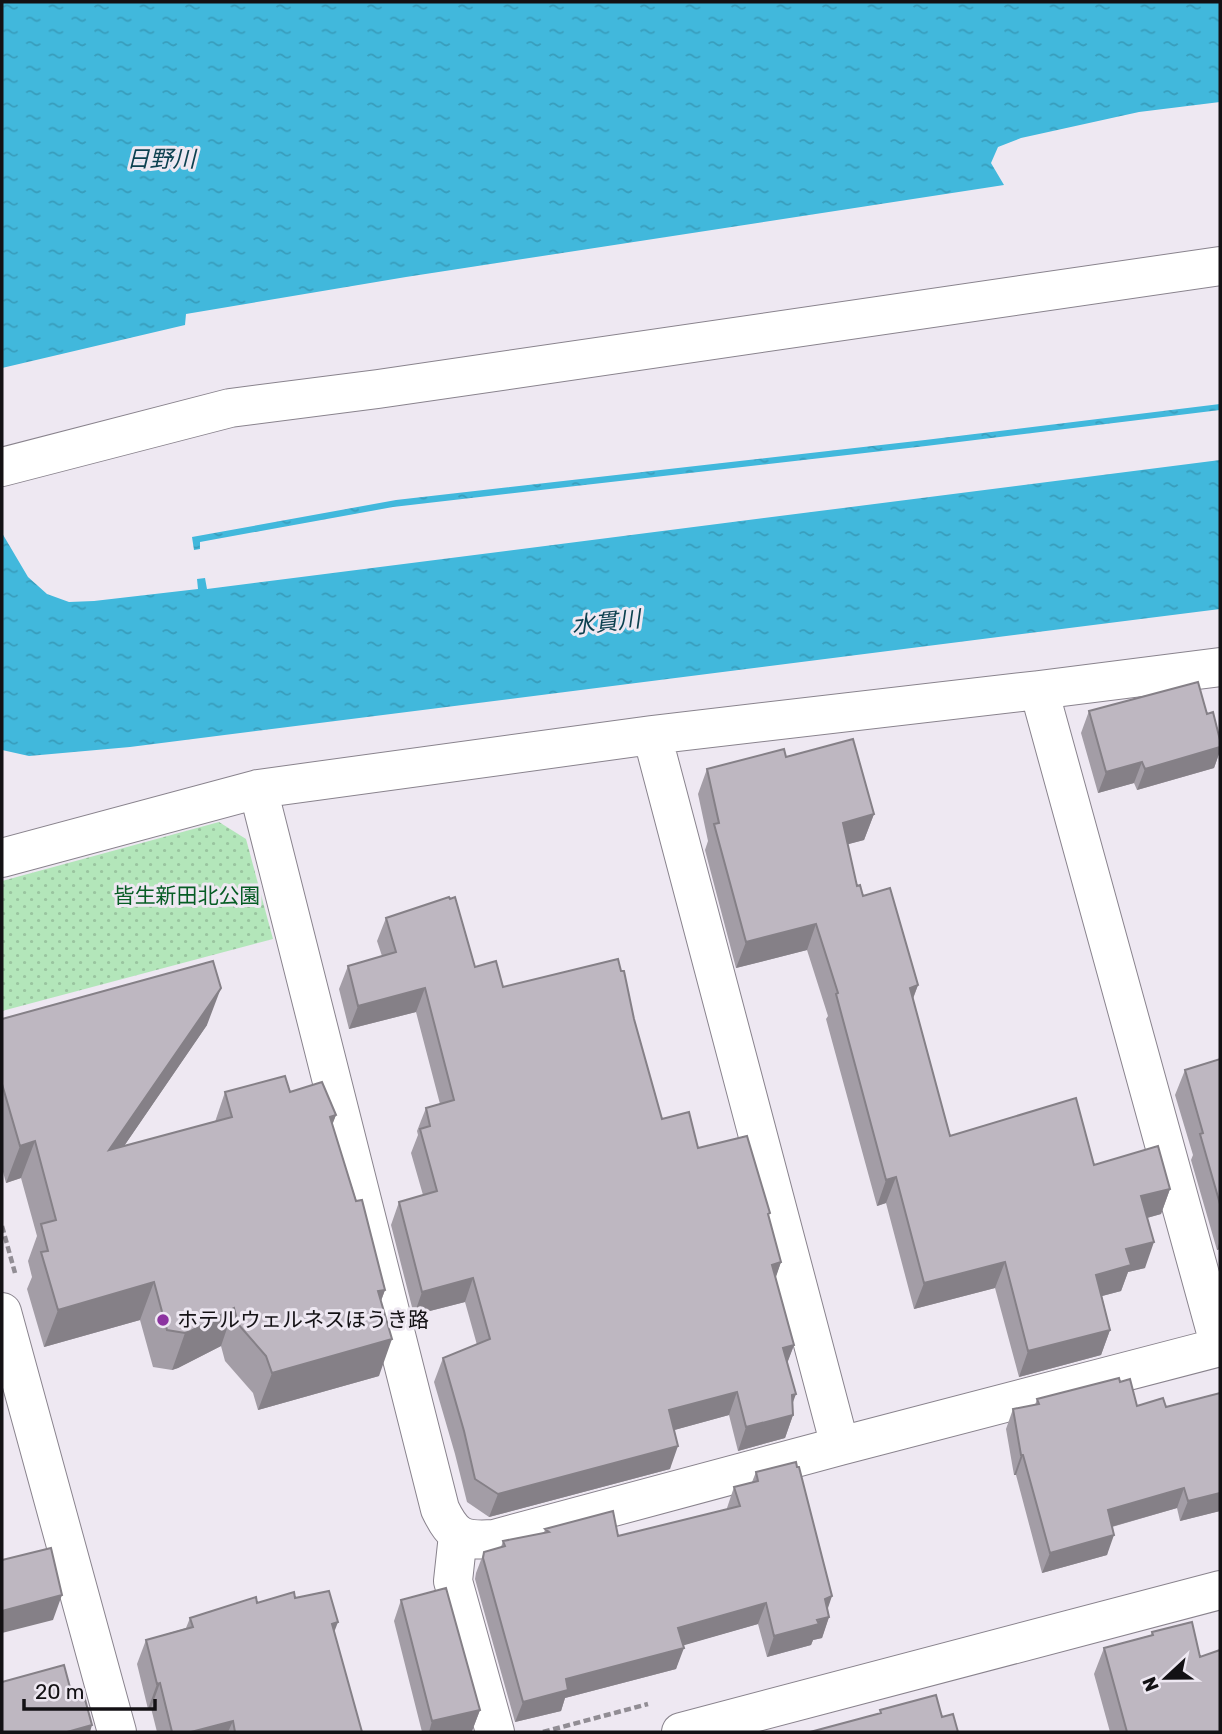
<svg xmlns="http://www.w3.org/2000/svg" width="1222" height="1734" font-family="Rubik,'Noto Sans JP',sans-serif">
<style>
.grass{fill:url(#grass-dots)}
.water{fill:url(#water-ripples)}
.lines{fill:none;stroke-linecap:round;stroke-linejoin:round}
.minor-casing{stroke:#89838d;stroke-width:40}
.path{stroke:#918d94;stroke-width:4.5;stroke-dasharray:7 3.5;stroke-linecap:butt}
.minor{stroke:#fff;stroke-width:38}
.wall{fill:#a39da6}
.shaded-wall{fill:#858087}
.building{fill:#beb7c1;stroke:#858087;stroke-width:2}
.poi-dot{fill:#8c33a0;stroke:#eee8f2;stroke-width:2.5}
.labels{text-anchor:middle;stroke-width:6;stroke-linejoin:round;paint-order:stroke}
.park-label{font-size:21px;fill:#075d25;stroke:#eee8f2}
.poi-label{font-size:21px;fill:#131114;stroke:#eee8f2;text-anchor:start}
.water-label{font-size:23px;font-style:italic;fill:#0d4150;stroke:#eee8f2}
</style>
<defs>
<pattern id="grass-dots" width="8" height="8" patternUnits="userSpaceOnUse" patternTransform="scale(1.75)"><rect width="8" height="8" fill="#b3e6ba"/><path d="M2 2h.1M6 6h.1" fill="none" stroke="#99c49f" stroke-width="1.8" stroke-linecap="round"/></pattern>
<pattern id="water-ripples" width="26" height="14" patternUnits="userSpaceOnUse" patternTransform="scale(1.75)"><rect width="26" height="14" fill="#41b8dc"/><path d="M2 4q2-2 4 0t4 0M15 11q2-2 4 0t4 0" fill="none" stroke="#389dbc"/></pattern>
</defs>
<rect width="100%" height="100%" fill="#eee8f2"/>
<path class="grass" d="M219 822 246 839 273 939 2 1011V881Z"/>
<path class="water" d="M2 2H1220V102L1139 112 1021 138 998 147 991 163 1004 185 406 277 186 314 185 325 2 368Z
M1220 404V410L926 446 393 507 200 542V549L194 550 192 537 396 500 925 440Z
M1220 460V609L130 747 29 756 2 750V533L28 577 47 594 69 602 94 601 198 589 197 579 205 578 207 589Z"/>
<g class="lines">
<g class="minor-casing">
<path id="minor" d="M2 467 230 408 378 389 1220 266
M1039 690 1220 1347
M652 735 840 1446
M258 789 440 1509C454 1538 463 1541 494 1539L840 1446 1220 1347
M2 858 258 789 652 735 1039 690 1220 667
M2 1312 117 1732
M458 1535 453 1581 495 1732
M681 1732 1220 1590"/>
</g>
<path class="path" d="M2 1226 15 1273
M543 1732 648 1704"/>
<use href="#minor" class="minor"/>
</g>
<path class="wall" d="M1089 711 1207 714 1220 740V751L1214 768 1137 790 1134 783 1098 793 1081 733Z
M786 757 874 814 864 840 848 844 857 886 918 985 913 999 950 1136 1094 1165 1170 1189 1161 1214 1147 1218 1145 1268 1128 1272 1121 1291 1102 1296 1110 1330 1101 1355 1019 1377 995 1288 914 1309 886 1203 877 1206 826 1019 828 1016 807 950 736 968 705 850 708 841 698 794 707 769Z
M386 918 475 967 503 987 634 1019 662 1119 698 1148 769 1218 781 1262 775 1278 794 1345 787 1363 793 1415 785 1438 738 1451 729 1415 674 1430 670 1469 489 1517 467 1502 455 1454 434 1382 443 1358 477 1345 465 1302 414 1315 391 1225 399 1202 423 1195 411 1153 418 1135 417 1131 426 1108 440 1104 416 1012 349 1029 339 989 348 966 382 956 377 941Z
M2 1019 207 1025 124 1146 215 1122 225 1092H290L336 1115 332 1124 385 1290 381 1301 379 1376 258 1410 253 1393 225 1361 221 1346 178 1368 172 1370 153 1367 140 1320 44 1347 27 1289 32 1277 28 1261 37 1236 21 1178 6 1183 2 1168Z
M1220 1059V1249L1217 1250 1191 1160 1193 1155 1175 1095 1185 1070Z
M1120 1382 1137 1406 1166 1407 1220 1395V1511L1180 1521 1177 1508 1112 1527 1107 1555 1042 1573 1016 1475H1014L1006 1429 1013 1409 1035 1405 1037 1399Z
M797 1467 829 1617 822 1638 813 1640 811 1645 767 1657 758 1624 683 1645 676 1669 565 1698 561 1711 515 1722 475 1579 476 1573 484 1552 501 1547 503 1541 544 1533 545 1529 618 1536 727 1510V1508L734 1487 752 1482 756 1472Z
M295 1598 334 1632 362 1732H157L151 1708 148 1709 137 1664 146 1640 186 1628 190 1618 257 1603Z
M401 1600 480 1710 472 1731 422 1732 394 1621Z
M1152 1632 1200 1657 1220 1732H1110L1094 1674 1104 1648 1151 1635Z"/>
<path class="shaded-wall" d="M1220 747V751L1214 768 1137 790 1145 769Z
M1142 762 1134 783 1098 793 1106 772Z
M874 814 864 840 834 848 843 823Z
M816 924 807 950 736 968 746 942Z
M918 985 908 1011 910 988Z
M221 988 207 1025 96 1187 109 1150Z
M425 988 416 1012 349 1029 358 1006Z
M336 1115 322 1152 330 1117Z
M35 1141 21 1178 6 1183 20 1146Z
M896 1177 886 1203 877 1206 886 1180Z
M1170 1189 1161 1214 1132 1222 1141 1196Z
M1220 1240V1249L1217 1250Z
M1154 1242 1145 1268 1128 1272 1121 1291 1087 1300 1096 1275 1126 1249Z
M781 1262 773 1286 772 1265Z
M1005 1262 995 1288 914 1309 924 1283Z
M473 1278 465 1302 414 1315 422 1292Z
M154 1282 140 1320 44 1347 58 1310Z
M385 1290 371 1327 378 1291Z
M234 1308 221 1346 178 1368 172 1370 185 1333Z
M1110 1330 1101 1355 1019 1377 1028 1351Z
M392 1339 379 1376 258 1410 272 1373Z
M794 1345 785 1369 783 1348Z
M737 1392 729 1415 660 1434 669 1410Z
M796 1394 788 1416 793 1415 785 1438 738 1451 746 1427 792 1395Z
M678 1446 670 1469 489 1517 498 1494Z
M1021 1455H1023L1016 1475H1014Z
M1184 1488 1177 1508 1100 1530 1108 1510Z
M1220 1493V1511L1180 1521 1188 1501Z
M1114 1535 1107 1555 1042 1573 1050 1553Z
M62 1595 53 1620 2 1633V1611Z
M832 1596 825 1617V1599Z
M766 1603 758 1624 671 1649 678 1628Z
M829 1617 822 1638 813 1640 811 1645 767 1657 774 1636Z
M338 1622 329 1646 332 1624Z
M684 1648 676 1669 565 1698 561 1711 515 1722 523 1702 566 1679Z
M160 1683 151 1708 148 1709 157 1684Z
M480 1710 472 1731 429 1732 432 1721Z
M233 1721 228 1732H191Z
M92 1725 90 1732H67Z"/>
<path class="building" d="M1198 682 1207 714 1213 712 1220 740V747L1145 769 1142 762 1106 772 1089 711Z
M853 739 874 814 843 823 857 886 860 885 863 896 890 888 918 985 910 988 950 1136 1076 1098 1094 1165 1158 1146 1170 1189 1141 1196 1154 1242 1126 1249 1131 1265 1096 1275 1110 1330 1028 1351 1005 1262 924 1283 896 1177 886 1180 836 994 838 993 816 924 746 942 714 824 719 823 707 769 784 749 786 757Z
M449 897 450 899 455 897 475 967 496 961 503 987 618 959 621 971H624L634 1019 662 1119 689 1112 698 1148 747 1136 770 1213 768 1214 781 1262 772 1265 794 1345 783 1348 796 1394 792 1395 793 1415 746 1427 737 1392 669 1410 678 1446 498 1494 475 1479 464 1431 443 1358 490 1339 473 1278 422 1292 399 1202 437 1191 420 1129 430 1126 426 1108 454 1100 425 988 358 1006 348 966 396 952 386 918Z
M213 961 221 988 109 1150 232 1117 225 1092 285 1076 290 1092 322 1082 336 1115 330 1117 356 1201 362 1200 385 1290 378 1291 392 1339 272 1373 266 1356 238 1324 234 1308 191 1331 185 1333 167 1330 154 1282 58 1310 41 1252 48 1251 41 1224 56 1220 35 1141 20 1146 2 1084V1019Z
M1220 1059V1204L1200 1134 1203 1133 1185 1070Z
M1119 1378 1120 1382 1130 1379 1137 1406 1163 1398 1166 1407 1220 1393V1493L1188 1501 1184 1488 1108 1510 1114 1535 1050 1553 1023 1455H1021L1013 1409 1039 1404 1037 1399Z
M796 1462 797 1467H799L832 1596 825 1599 829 1617 817 1620 819 1624 774 1636 766 1603 678 1628 684 1648 566 1679 568 1690 523 1702 483 1558 484 1552 505 1546 503 1541 549 1532 545 1529 613 1511 618 1536 740 1506 734 1487 758 1481 756 1472Z
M51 1548 62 1595 2 1611V1560Z
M446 1588 480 1710 432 1721 401 1600Z
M329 1591 338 1622 332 1624 362 1732H235L233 1721 191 1732H172L160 1683 157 1684 146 1640 193 1627 190 1618 256 1597 257 1603 294 1592 295 1598Z
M1192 1622 1200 1657 1220 1650V1732H1127L1104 1648 1153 1635 1152 1632Z
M64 1665 72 1695 83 1692 92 1725 67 1732H2V1682Z
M936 1695 942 1717 953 1714 958 1732H810L881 1713 880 1710Z"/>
<circle class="poi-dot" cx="163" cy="1320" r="7"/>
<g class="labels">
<g class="park-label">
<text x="187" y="903">皆生新田北公園</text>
</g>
<g class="poi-label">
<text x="177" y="1327">ホテルウェルネスほうき路</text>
</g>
<g class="water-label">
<text x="161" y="167">日野川</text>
<text transform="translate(606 622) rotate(-6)" y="8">水貫川</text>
</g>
</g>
<rect width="1222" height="1734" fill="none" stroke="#131114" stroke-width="7"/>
<g transform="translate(1166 1678) rotate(248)" stroke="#eee8f2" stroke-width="5" paint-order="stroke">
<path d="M0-5L12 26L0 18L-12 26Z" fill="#131114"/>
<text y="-10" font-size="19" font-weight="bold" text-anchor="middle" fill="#131114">N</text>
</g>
<path d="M24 1699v10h131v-10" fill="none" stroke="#131114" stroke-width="3.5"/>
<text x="35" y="1699" font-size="21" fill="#131114" stroke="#eee8f2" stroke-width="5" paint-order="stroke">20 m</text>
</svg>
